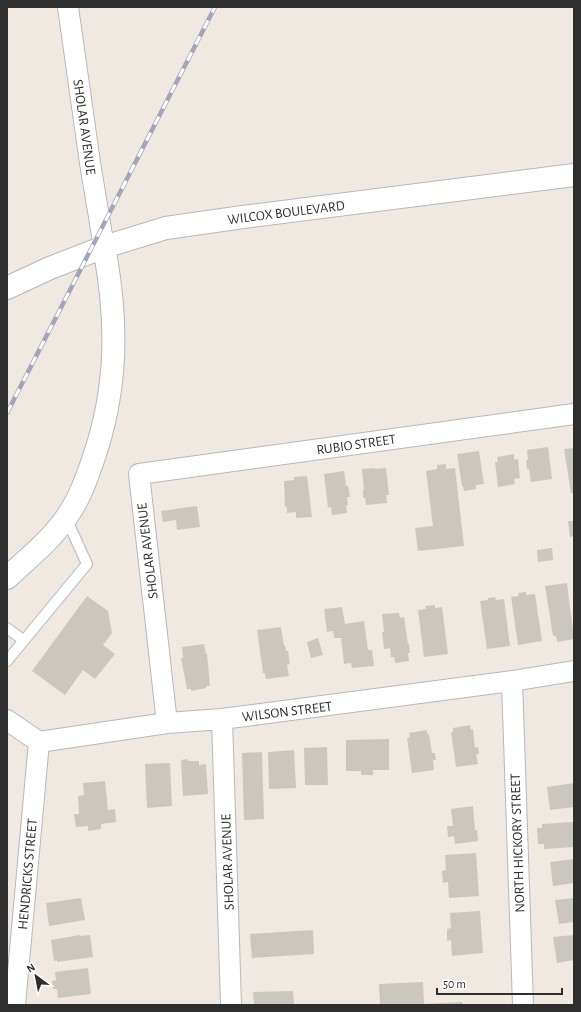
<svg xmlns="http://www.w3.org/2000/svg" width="581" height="1012" font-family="'Alegreya Sans',sans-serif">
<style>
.building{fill:#cbc7bf}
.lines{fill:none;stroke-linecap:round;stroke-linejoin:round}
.lane-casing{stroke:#b4b7c1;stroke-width:12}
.street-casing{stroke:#b4b7c1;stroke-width:22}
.secondary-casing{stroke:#b4b7c1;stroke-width:24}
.lane{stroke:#fff;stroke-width:10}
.street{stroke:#fff;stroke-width:20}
.secondary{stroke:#fff;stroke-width:22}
.rail-casing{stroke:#a3a6b8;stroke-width:4.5}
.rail{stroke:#fff;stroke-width:3;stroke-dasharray:9;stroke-linecap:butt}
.labels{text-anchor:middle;stroke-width:4;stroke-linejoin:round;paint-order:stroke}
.street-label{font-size:14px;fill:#2e2e2e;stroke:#fff}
</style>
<rect width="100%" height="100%" fill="#efe9e1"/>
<path class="building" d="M548 447 552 479 531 482 529 469H527L526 460H528L527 450Z
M574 448V493H571L564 449Z
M479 451 484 484 476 485V489L464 491 463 486H462L457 454Z
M514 454V460L518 459 520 478 514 479 515 484 498 487 495 462H498L497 457Z
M446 464V469L455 468 464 546 418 551 415 528 433 526 426 471 437 469V465Z
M375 468V469L386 468 389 495H386L387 503 366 505 365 498H363V490H364L362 469Z
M344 471 346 486H348L350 497H347L348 505H346L347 513 332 515 331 507 328 508 324 474Z
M307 476 312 517 296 518V512L287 513V507H285L284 481 294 480V477Z
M197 506 200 527 177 530 176 520 163 522 161 511Z
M568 521H574V536L570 537Z
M552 548 553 560 538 562 537 550Z
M567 583 574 639 557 642 556 636H553L545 586Z
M526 592V595L535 594 542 641 518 645 511 597 519 596 518 593Z
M87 596 108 611 112 633 103 645 115 654 95 679 83 670 65 695 32 671Z
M495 597 496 600 504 599 510 646 487 649 480 601 488 600V598Z
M435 605V608L442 607 448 654 424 657 418 610 426 609 425 606Z
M342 607 345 624 364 621 368 650H372L374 666 352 668 351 663 344 664 341 638H334L333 631 327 632 324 609Z
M399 613 400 618 404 617 408 644H409L410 653H408L409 661 395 663 394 657H391L390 648 384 649 382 632H384L382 614Z
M281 627 284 646 285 645 286 651H288L290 664 287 665 289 676 266 679 265 673H263L257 630Z
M318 638 323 655 311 658 307 642Z
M204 644 206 654H207L210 686H206V688L191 691V689H187L181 658H183L182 647Z
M470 725 471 730 473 729 475 748 478 747 479 754H476L478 764 456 767 451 732H453V728Z
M427 730V734H429L432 753H435L436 760H433L434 770 412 773 407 738 410 737 409 733Z
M389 739V770H373V775H361V771H346V740Z
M327 747 328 785H305L304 748Z
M294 750 296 788 269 789 268 752Z
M262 752 264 819 244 820 242 753Z
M188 759V761H199V765L206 764 208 794 183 796 181 760Z
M170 763 172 806 147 808 145 764Z
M105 781 108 810 115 809 116 822 101 824V829L88 831V826L76 827 74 814H79L78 796 84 795 83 783Z
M574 783V807L550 810 547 787Z
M473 806 475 830H477L478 841 455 844 454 836 448 837 447 826H453L451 809Z
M573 822 574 847 544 849V844H538L537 828H542V824Z
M476 853 479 896 449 898 448 882 443 883 442 871 446 870 445 855Z
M574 859V883L553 886 550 862Z
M81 898 85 920 49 926 46 903Z
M574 898V922L559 924 555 900Z
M480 911 483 953 452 956 451 940 447 941V929L451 928 450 913Z
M313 930 314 954 252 958 250 934Z
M80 935V936L90 935 93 957 57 962V960L54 961 51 940Z
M574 935V960L557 963 553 937Z
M88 968 91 994 58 998 57 989H53L52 981 56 980 55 972Z
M423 982 424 1004 462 1002 463 1005H380L379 984Z
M293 991 294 1005H254L253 992Z"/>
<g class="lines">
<g class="lane-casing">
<path id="lane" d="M7 628 23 640
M7 661 87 564 66 518"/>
</g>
<g class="street-casing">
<path id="street" d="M68 7 90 163 104 247
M512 681 523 1005
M222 719 231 1005
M7 720 39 742 167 723 222 719 512 681 574 671
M167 723 139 474 574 414
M15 1005 39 742"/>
</g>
<g class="secondary-casing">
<path id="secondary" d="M7 288 50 268 104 247 166 228 243 217 574 175
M7 578C27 559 50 541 66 518 79 500 86 480 93 460 118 388 118 321 104 247"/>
</g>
<use href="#lane" class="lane"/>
<use href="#street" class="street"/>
<use href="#secondary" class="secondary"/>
<g class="rail-casing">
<path id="rail" d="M7 413 215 7"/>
</g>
<use href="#rail" class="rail"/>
</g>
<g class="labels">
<g class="street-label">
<text transform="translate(85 127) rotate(82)" y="5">SHOLAR AVENUE</text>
<text transform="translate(286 212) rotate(-7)" y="5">WILCOX BOULEVARD</text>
<text transform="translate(356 444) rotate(-8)" y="5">RUBIO STREET</text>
<text transform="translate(147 551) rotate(-97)" y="5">SHOLAR AVENUE</text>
<text transform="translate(287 711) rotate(-7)" y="5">WILSON STREET</text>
<text transform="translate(517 843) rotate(-92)" y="5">NORTH HICKORY STREET</text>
<text transform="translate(227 862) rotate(-92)" y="5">SHOLAR AVENUE</text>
<text transform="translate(27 874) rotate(-85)" y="5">HENDRICKS STREET</text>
</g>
</g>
<rect width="581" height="1012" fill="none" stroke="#2e2e2e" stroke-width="16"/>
<g transform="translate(36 976) rotate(328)" stroke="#ffffff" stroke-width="3" paint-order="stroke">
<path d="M0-3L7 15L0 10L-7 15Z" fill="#2e2e2e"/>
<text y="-6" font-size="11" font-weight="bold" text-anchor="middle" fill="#2e2e2e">N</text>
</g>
<path d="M437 988v6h125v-6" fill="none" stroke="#2e2e2e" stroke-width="2"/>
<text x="443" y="988" font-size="12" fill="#2e2e2e" stroke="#ffffff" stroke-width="3" paint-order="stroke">50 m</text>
</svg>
